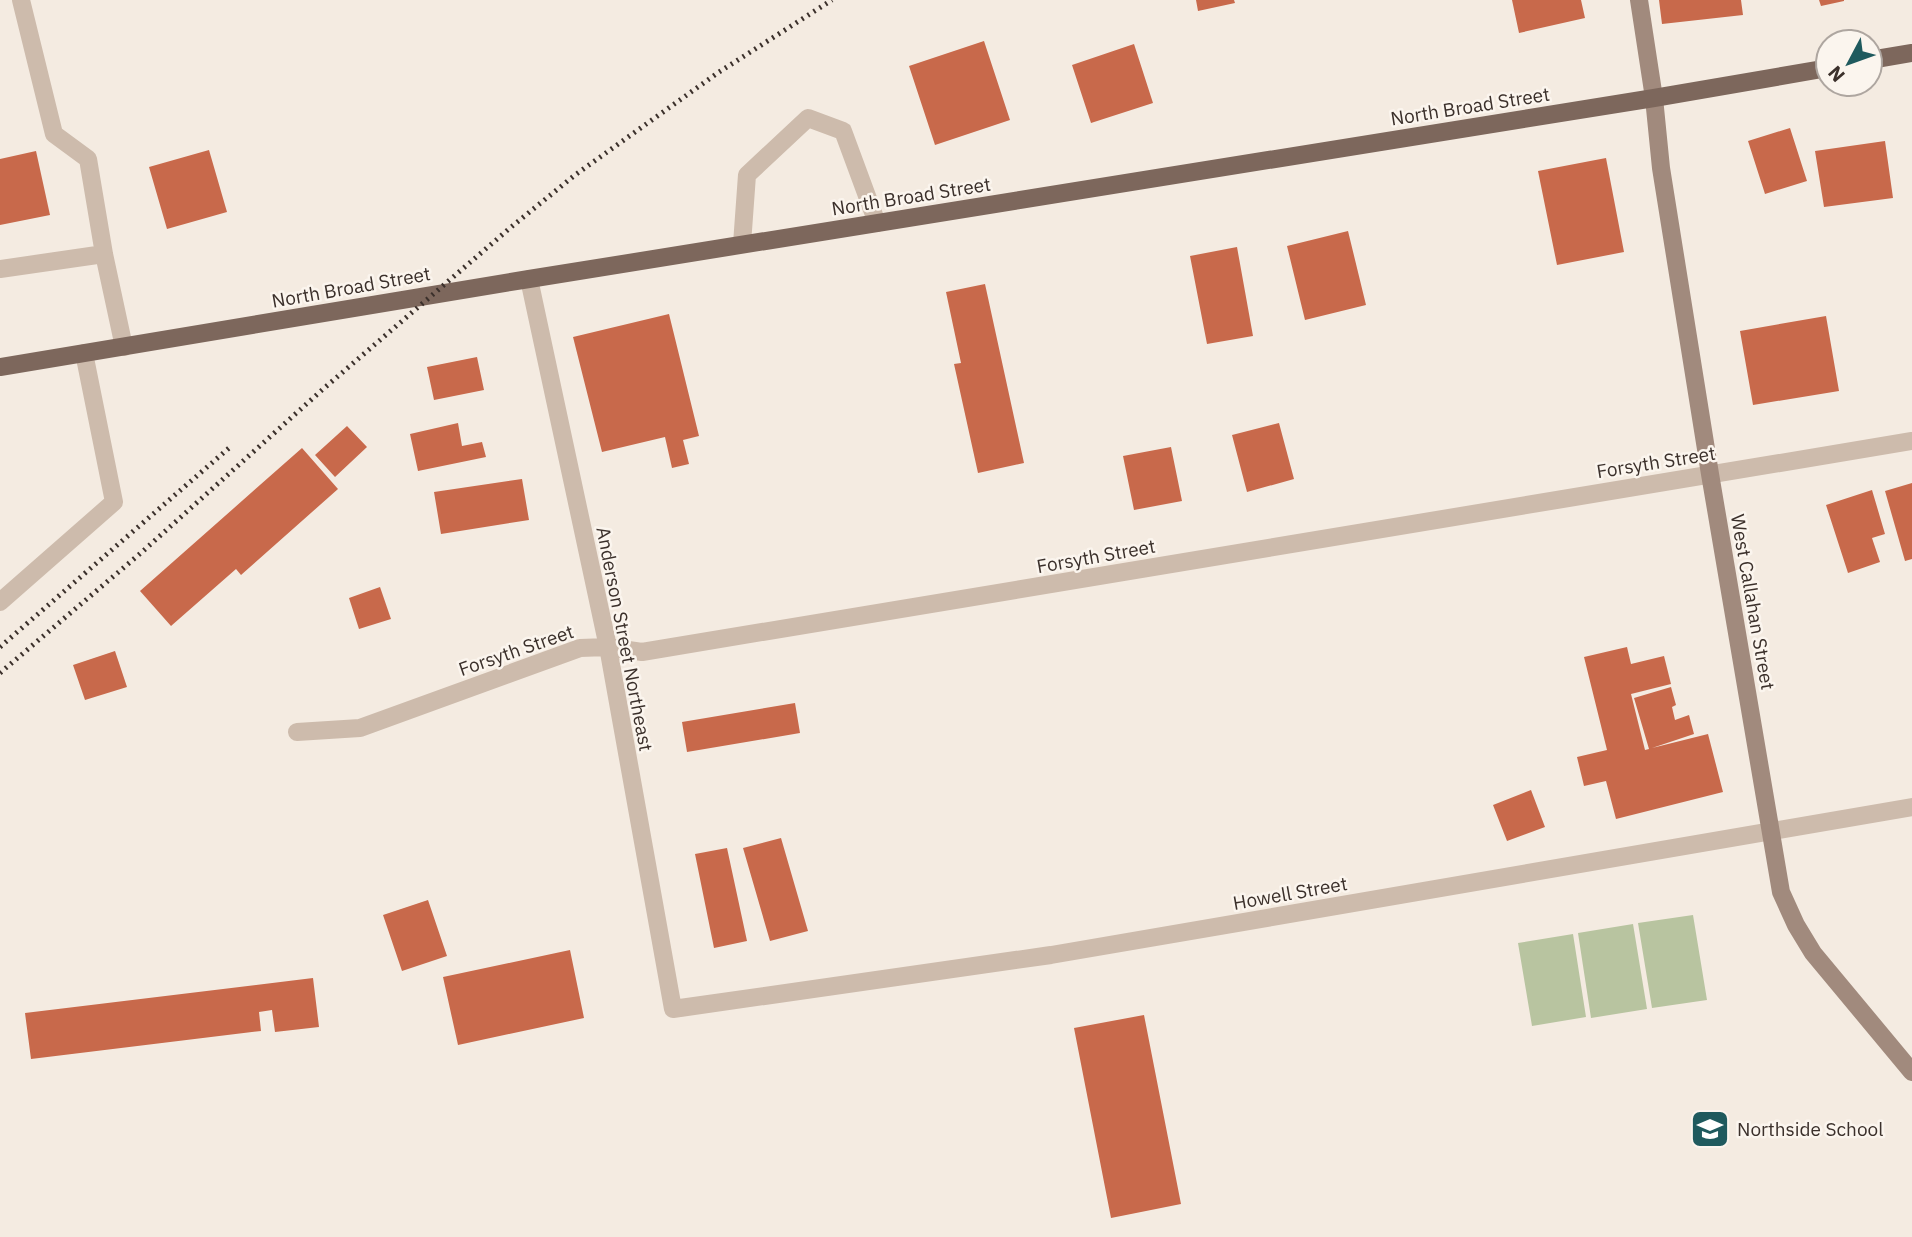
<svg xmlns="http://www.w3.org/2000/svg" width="1912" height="1237" font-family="'IBM Plex Sans',sans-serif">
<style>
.green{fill:#b8c4a0}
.building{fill:#c8694b}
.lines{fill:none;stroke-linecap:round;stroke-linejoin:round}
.lane{stroke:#cdbbac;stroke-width:18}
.street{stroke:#cdbbac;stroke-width:18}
.secondary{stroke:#a18a7d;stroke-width:18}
.primary{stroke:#7d675c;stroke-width:18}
.rail{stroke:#3b302b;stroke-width:5;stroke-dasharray:2 5;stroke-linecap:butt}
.labels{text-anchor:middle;stroke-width:5;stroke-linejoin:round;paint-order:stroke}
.street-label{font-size:19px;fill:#3b302b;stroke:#fbf5ee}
.poi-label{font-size:19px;fill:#3b302b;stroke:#fbf5ee;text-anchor:start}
</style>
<rect width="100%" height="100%" fill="#f4ebe1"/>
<path class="green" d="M1693 915 1707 1000 1652 1008 1638 923Z
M1633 924 1647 1009 1591 1018 1578 933Z
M1573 934 1586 1017 1532 1026 1518 943Z"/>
<path class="building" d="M1196 0H1234L1235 3 1198 11Z
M1512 0H1581L1585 18 1519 33Z
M1659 0H1741L1743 15 1662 24Z
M1819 0H1844V1L1821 6Z
M984 41 1010 120 935 145 909 66Z
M1134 44 1153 103 1091 123 1072 65Z
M1790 128 1807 181 1765 194 1748 141Z
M1885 141 1893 198 1824 207 1815 151Z
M209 150 227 212 167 229 149 167Z
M36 151 50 215 0 225V159Z
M1606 158 1624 252 1557 265 1538 171Z
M1348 231 1366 305 1305 320 1287 246Z
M1237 247 1253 336 1207 344 1190 256Z
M985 284 1024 463 978 473 954 364 961 363 946 292Z
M669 314 699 436 683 440 689 464 672 468 665 437 602 452 573 337Z
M1826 316 1839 391 1753 405 1740 331Z
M477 357 484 390 434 400 427 367Z
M458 423 462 446 482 442 486 457 418 471 410 434Z
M1279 423 1294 479 1247 492 1232 435Z
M347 426 367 447 335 477 315 455Z
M1171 447 1182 501 1134 510 1123 456Z
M302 448 338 489 241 575 236 569 171 626 140 591Z
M522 479 529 520 441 534 434 492Z
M1912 483V559L1905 561 1885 491Z
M1872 490 1885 534 1872 538 1880 562 1848 573 1826 505Z
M380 587 391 619 359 629 349 598Z
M1627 647 1631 664 1664 656 1671 684 1631 694 1645 750 1649 749 1634 698 1671 687 1676 705 1672 707 1675 720 1689 715 1694 734 1652 748 1708 734 1723 792 1616 819 1606 781 1584 786 1577 757 1607 750 1584 657Z
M115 651 127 687 85 700 73 665Z
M795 703 800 733 687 752 682 722Z
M1531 790 1545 827 1507 841 1493 805Z
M781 838 808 931 770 941 743 848Z
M727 848 747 941 714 948 695 854Z
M428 900 447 956 402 971 383 915Z
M570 950 584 1018 458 1045 443 977Z
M313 978 319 1027 275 1032 272 1010 259 1012 261 1031 31 1059 25 1013Z
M1144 1015 1181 1204 1111 1218 1074 1028Z"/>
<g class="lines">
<path class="lane" d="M21 0 54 134 88 159 104 254 124 347
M742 244 747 175 808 118 843 131 877 223
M0 269 104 254
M0 602 114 502 84 353"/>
<path class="street" d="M529 279 608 647 673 1009 1051 955 1912 807
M297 732 360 728 580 648 608 647 642 652 1912 441"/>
<path class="secondary" d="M1639 0 1654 98 1661 168 1710 474 1781 892 1796 925 1813 953 1912 1072"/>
<path class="primary" d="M1870 60 1912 53
M0 367 529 279 1654 98 1828 68"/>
<path class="rail" d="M0 647 229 448
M0 673 142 552 322 390 510 228 575 175 719 72 832 0"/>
</g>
<defs>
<g id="school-square" transform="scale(2.0125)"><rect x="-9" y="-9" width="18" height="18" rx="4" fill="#1f5a5e" stroke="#fbf5ee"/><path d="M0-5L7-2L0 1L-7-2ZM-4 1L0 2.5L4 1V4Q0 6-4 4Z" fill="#fff"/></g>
</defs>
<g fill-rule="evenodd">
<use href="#school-square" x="1710" y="1129"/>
</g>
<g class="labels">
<g class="street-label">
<text transform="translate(1470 106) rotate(-9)" y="7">North Broad Street</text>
<text transform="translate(911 196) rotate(-9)" y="7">North Broad Street</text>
<text transform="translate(351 287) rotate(-10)" y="7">North Broad Street</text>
<text transform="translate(1656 462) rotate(-9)" y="7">Forsyth Street</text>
<text transform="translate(1096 556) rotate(-10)" y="7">Forsyth Street</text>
<text transform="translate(1753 602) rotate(80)" y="7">West Callahan Street</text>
<text transform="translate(625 639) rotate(79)" y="7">Anderson Street Northeast</text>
<text transform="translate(516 650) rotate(-19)" y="7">Forsyth Street</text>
<text transform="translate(1290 893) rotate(-10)" y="7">Howell Street</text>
</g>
<g class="poi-label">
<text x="1737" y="1136">Northside School</text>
</g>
</g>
<g transform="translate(1849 63) rotate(229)"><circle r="33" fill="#fbf5ee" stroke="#aea6a0" stroke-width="2"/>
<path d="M0-5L12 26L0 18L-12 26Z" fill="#1f5a5e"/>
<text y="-10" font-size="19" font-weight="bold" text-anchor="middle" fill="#3b302b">N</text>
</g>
</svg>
